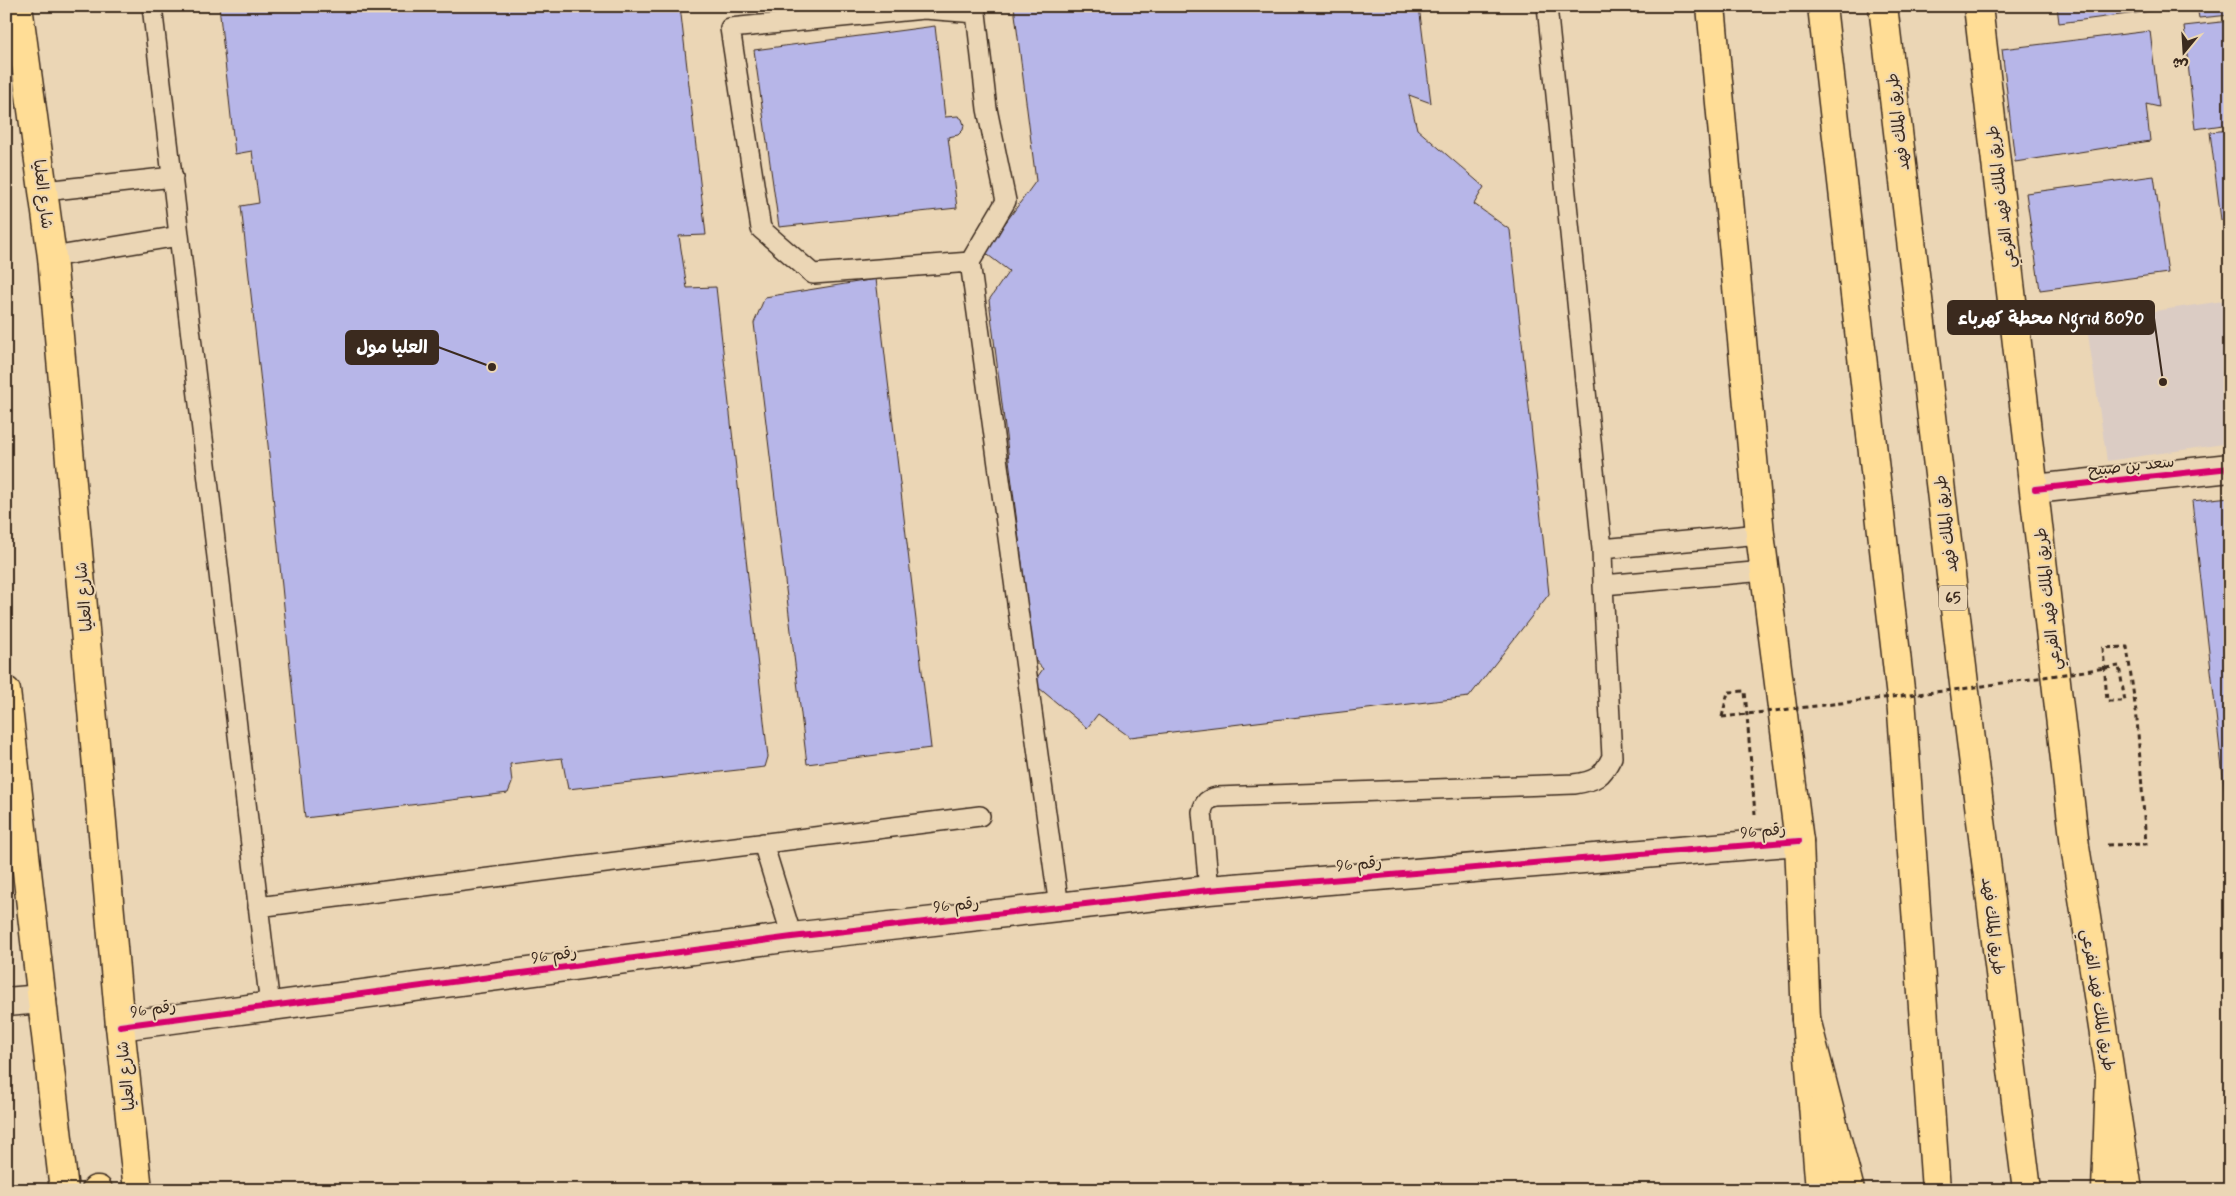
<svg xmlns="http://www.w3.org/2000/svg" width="2236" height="1196" font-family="Mynerve,'Playpen Sans Arabic',sans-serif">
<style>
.built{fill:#dbccc4}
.building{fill:#b7b6e8;stroke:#3b2a1e}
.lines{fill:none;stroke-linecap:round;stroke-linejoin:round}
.lane-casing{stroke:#3b2a1e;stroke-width:22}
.street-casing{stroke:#3b2a1e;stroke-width:31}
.primary-casing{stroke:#3b2a1e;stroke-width:31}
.highway-casing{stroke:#3b2a1e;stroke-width:31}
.path{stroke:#3b2a1e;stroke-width:3;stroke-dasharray:5 4;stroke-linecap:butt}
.lane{stroke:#ebd6b5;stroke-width:19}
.street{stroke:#ebd6b5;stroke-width:28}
.primary{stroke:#ffdd96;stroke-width:28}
.highway{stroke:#ffdd96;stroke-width:28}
.path-bridge{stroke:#3b2a1e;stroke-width:3;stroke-dasharray:5 4;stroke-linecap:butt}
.cycleway-casing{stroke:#ebd6b5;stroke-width:9}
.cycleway{stroke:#d6006c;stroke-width:6}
.labels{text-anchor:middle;stroke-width:4;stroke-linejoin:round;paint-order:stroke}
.shield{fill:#ebd6b5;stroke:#705e4b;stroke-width:1}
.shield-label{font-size:15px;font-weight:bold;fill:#3b2a1e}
.street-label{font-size:16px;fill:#3b2a1e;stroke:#ebd6b5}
.leader{fill:none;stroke:#3b2a1e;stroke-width:2}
.callout-dot{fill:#3b2a1e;stroke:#ebd6b5;stroke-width:2}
.callout{fill:#3b2a1e;stroke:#3b2a1e;stroke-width:2}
.callout-label{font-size:18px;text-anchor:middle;font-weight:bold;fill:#fff}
</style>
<rect width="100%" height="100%" fill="#ebd6b5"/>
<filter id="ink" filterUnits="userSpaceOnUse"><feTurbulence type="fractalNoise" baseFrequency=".02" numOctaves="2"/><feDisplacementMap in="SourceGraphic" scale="10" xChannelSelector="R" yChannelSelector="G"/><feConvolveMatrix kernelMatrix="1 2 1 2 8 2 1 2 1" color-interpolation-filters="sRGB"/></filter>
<g filter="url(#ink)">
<path class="built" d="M2230 300V443L2107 461 2086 321Z"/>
<path class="building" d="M219 6H680L706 235 679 236 687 288 716 287 768 757 765 767 568 789 562 758 510 764 512 783 508 793 305 818 268 445 241 206 259 203 252 151 235 154Z
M1014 6H1419L1431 103 1409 95 1417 129 1484 187 1474 204 1510 230 1549 594 1469 697 1130 737 1098 714 1087 728 1033 683 1043 669 1034 659 989 300 1009 271 984 252 1036 181Z
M2057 6H2190L2059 23Z
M2197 6H2230V15L2199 18Z
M2230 21V124L2195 129 2184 26Z
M935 26 945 117 958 116 962 119 964 125 963 130 958 135 948 137 957 208 779 227 754 50Z
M2150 31 2159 107 2146 104 2150 141 2015 162 2002 49Z
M2230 130V219L2221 220 2210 132Z
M2154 176 2168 273 2040 290 2026 193Z
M876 279 931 748 807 764 754 323 765 297Z
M2230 497V839L2192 501Z"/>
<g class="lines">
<g class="lane-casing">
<path id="lane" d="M152 6 270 1006
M924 6V9L976 13 987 109 1006 201 970 262 1059 907
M1547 6 1602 549 1760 534
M924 9 730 28 761 229 813 274 970 262
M44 191 173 177
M52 257 179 236
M1602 549 1603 585
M763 843 792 937
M1209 890 1202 812C1204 802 1208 799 1217 797L1574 784C1596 781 1602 777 1612 757L1603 585 1765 571
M258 907 980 816"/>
</g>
<g class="street-casing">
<path id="street" d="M2035 489 2230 468
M6 1002 42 999
M120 1026 792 937 1209 890 1799 841"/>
</g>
<g class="primary-casing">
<path id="primary" d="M18 6 52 257 120 1026 138 1190
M1711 6 1760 534 1799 841 1806 1019 1820 1190
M1978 6 2075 846 2128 1190
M6 691 64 1190
M96 1190H98"/>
</g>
<g class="highway-casing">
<path id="highway" d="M1822 6 1901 698 1936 1190
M1883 6 1965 692 2027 1190
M1806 1019 1850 1190
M2106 1190 2110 1076"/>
</g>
<path class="path" d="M1722 717 1728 692 1745 691 1755 814
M2107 845 2146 844 2137 719 2127 647 2103 648 2107 701H2125L2119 666"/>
<use href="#lane" class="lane"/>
<use href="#street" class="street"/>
<use href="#primary" class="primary"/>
<use href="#highway" class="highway"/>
<path class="path-bridge" d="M1722 717 1969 688 2119 666"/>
<g class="cycleway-casing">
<path id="cycleway" d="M2035 489 2230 468
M120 1026 792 937 1209 890 1799 841"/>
</g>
<use href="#cycleway" class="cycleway"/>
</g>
</g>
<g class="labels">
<rect class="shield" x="1939" y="585.5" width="28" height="25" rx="4"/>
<g class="shield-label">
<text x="1953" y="603">65</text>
</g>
<g class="street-label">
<text transform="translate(1897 122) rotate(-97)" y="6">طريق الملك فهد</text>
<text transform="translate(44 194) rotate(83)" y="6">شارع العليا</text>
<text transform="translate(2000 197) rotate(-97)" y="6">طريق الملك فهد الفرعي</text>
<text transform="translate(2131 465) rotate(-6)" y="6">سعد بن صبيح</text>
<text transform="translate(1945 524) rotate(-97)" y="6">طريق الملك فهد</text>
<text transform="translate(83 597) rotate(-95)" y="6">شارع العليا</text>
<text transform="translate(2047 599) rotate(-96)" y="6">طريق الملك فهد الفرعي</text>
<text transform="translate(1763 830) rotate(-5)" y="6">رقم 96</text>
<text transform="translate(1359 863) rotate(-5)" y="6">رقم 96</text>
<text transform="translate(956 904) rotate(-6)" y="6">رقم 96</text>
<text transform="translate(1994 926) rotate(83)" y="6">طريق الملك فهد</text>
<text transform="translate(554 954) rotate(-8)" y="6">رقم 96</text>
<text transform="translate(2099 1000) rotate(81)" y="6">طريق الملك فهد الفرعي</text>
<text transform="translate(153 1008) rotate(-8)" y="6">رقم 96</text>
<text transform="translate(125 1076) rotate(-96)" y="6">شارع العليا</text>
</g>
</g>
<path class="leader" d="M2163 382L2154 318M492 367L438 347"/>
<g class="callout-dot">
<circle cx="2163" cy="382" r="5"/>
<circle cx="492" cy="367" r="5"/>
</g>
<g class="callout">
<rect x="1948" y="301" width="206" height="33" rx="5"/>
<rect x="346" y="331" width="92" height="33" rx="5"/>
</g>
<g class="callout-label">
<text x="2051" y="324">محطة كهرباء Ngrid 8090</text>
<text x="392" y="353">العليا مول</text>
</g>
<rect width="2236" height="1196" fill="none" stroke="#ebd6b5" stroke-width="25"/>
<rect x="12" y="12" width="2211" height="1171" fill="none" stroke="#3b2a1e" stroke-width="2" filter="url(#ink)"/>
<g transform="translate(2184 52) rotate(198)" stroke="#ebd6b5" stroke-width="4" paint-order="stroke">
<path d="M0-4L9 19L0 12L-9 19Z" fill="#3b2a1e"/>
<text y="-8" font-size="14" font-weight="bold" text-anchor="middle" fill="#3b2a1e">ش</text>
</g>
</svg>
